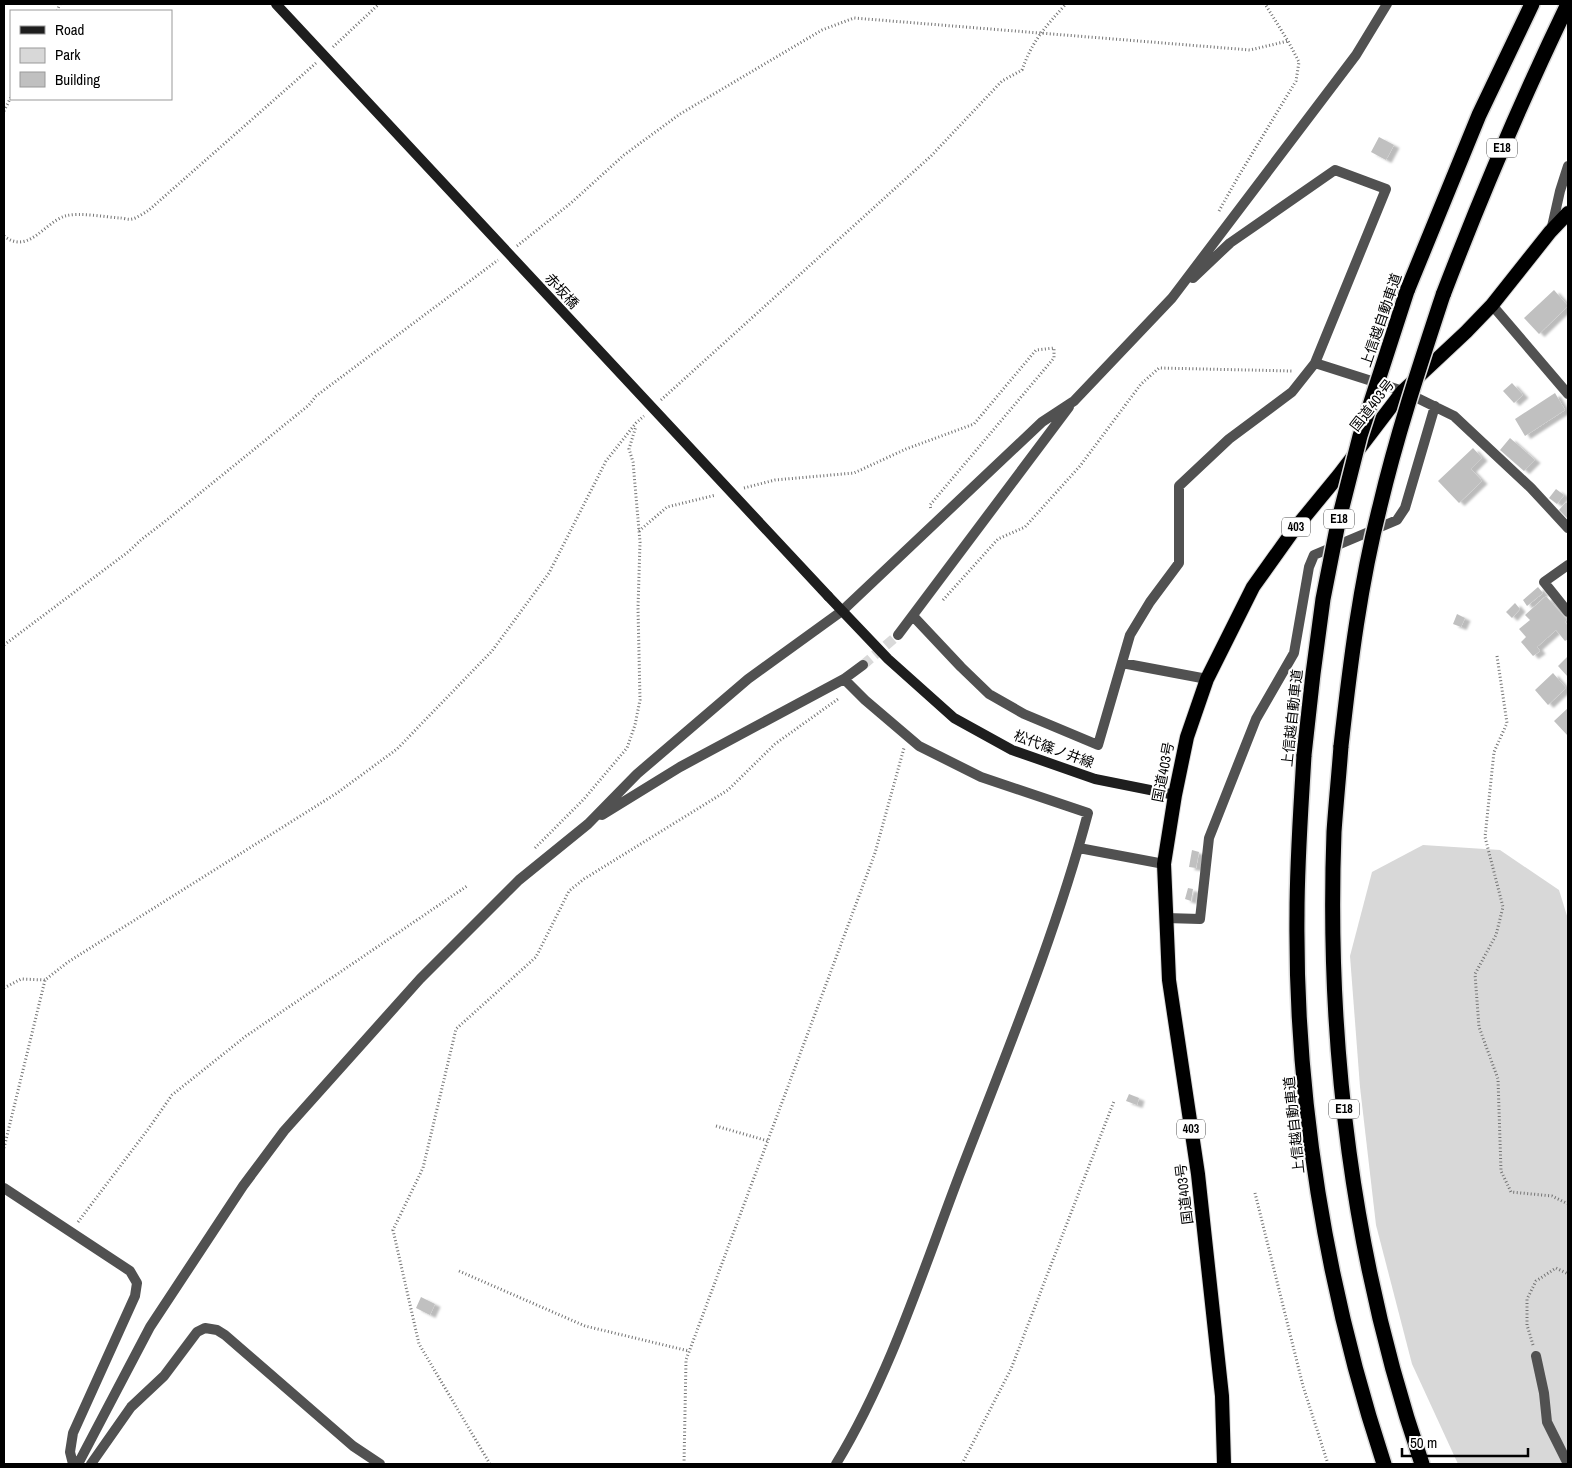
<svg xmlns="http://www.w3.org/2000/svg" width="1572" height="1468" font-family="'Archivo Narrow','Noto Sans JP',sans-serif">
<style>
.green{fill:#d8d8d8}
.building{fill:#c0c0c0;filter:url(#shadow)}
.lines{fill:none;stroke-linecap:round;stroke-linejoin:round}
.minor-tunnel{stroke:#d9d9d9;stroke-width:10;stroke-dasharray:10 5;stroke-linecap:butt}
.trunk-casing{stroke:#dbdbdb;stroke-width:16}
.motorway-casing{stroke:#dbdbdb;stroke-width:18}
.path{stroke:#737373;stroke-width:3;stroke-dasharray:1 2.5;stroke-linecap:butt}
.minor{stroke:#515151;stroke-width:10}
.secondary{stroke:#1e1e1e;stroke-width:10}
.trunk{stroke:#000;stroke-width:14}
.motorway{stroke:#000;stroke-width:15}
.motorway-bridge-casing{stroke:#dbdbdb;stroke-width:18;stroke-linecap:butt}
.secondary-bridge{stroke:#1e1e1e;stroke-width:10}
.motorway-bridge{stroke:#000;stroke-width:15}
.labels{text-anchor:middle;stroke-width:4;stroke-linejoin:round;paint-order:stroke}
.shield{fill:#fff;stroke:#4c4c4c;stroke-width:1}
.shield-label{font-size:12px;font-weight:bold;fill:#000}
.street-label{font-size:14px;fill:#000;stroke:#fff}
</style>
<defs>
<filter id="shadow"><feDropShadow dx="5.5" dy="3" stdDeviation="1" flood-color="#0004"/></filter>
</defs>
<rect width="100%" height="100%" fill="#fff"/>
<path class="green" d="M1423 845 1500 850 1559 890 1568 919V1464H1458L1412 1364 1376 1225 1360 1087 1350 956 1372 872Z"/>
<path class="building" d="M1379 137 1394 145 1386 160 1371 152Z
M1554 290 1568 306 1539 334 1524 318Z
M1512 383 1523 395 1514 403 1503 391Z
M1555 393 1565 410 1525 436 1515 419Z
M1510 438 1535 460 1524 471 1500 450Z
M1473 448 1482 458 1471 469 1482 481 1459 503 1438 481Z
M1556 489 1564 495 1557 504 1549 498Z
M1566 502 1568 504V519L1559 510Z
M1538 587 1543 593 1527 606 1523 600Z
M1546 596 1567 620 1565 622 1568 626V639L1565 641 1556 630 1537 647 1540 651 1533 656 1521 642 1526 637 1519 629 1530 620 1525 615Z
M1515 603 1520 609 1512 618 1506 612Z
M1457 614 1465 618 1461 627 1453 624Z
M1568 656V677L1558 666Z
M1553 673 1566 688 1548 705 1535 690Z
M1568 708V736L1554 721Z
M1192 850 1199 852 1196 868 1189 867Z
M1188 888 1193 889 1191 901 1185 899Z
M1129 1094 1139 1098 1137 1105 1126 1101Z
M421 1297 435 1304 430 1315 416 1308Z"/>
<g class="lines">
<path class="minor-tunnel" d="M863 665 898 635"/>
<g class="trunk-casing">
<path id="trunk" d="M1224 1464 1222 1396 1198 1174 1169 980 1164 864 1175 795 1187 737 1207 679 1253 587 1293 531 1339 475 1403 391 1466 332 1492 305 1550 232 1568 213"/>
</g>
<g class="motorway-casing">
<path id="motorway" d="M1407 291 1479 115 1532 4
M1443 295C1481 196 1522 99 1568 4
M1341 746C1339 774 1336 803 1334 832 1326 1046 1353 1262 1422 1464
M1304 755C1301 808 1297 861 1297 914 1295 1099 1326 1288 1384 1464"/>
</g>
<path class="path" d="M57 11 60 4
M333 47 379 4
M4 111 11 97
M1219 211 1238 177 1296 81 1299 62 1288 41 1265 4
M4 236C28 255 44 223 65 216 80 212 104 217 120 218 123 218 128 220 132 219 137 218 144 213 149 210L316 63
M517 246 571 203 624 155 680 114 822 30 854 18 1250 50 1288 41
M661 400 931 156 1002 81 1022 70C1032 41 1046 26 1066 4
M744 488 775 480 854 473 906 449 974 424 1036 350 1054 348V358L930 505 931 510
M639 531 667 507 716 495
M943 600 998 539 1025 527 1080 466 1141 384 1159 368 1292 371
M4 645 128 552 142 539 163 523 309 405 316 396 498 260
M1497 656 1507 723 1494 752 1485 837 1503 907 1496 935 1475 974 1479 1027 1498 1079 1501 1171 1511 1192 1552 1196 1568 1204
M535 848 584 799 627 748 635 725 640 700 638 608 640 542 633 462 629 449 636 426
M4 988 21 979 45 980
M716 1126 768 1141
M4 1148 45 980 68 962 337 793 397 749 492 651 549 573 606 461 636 423 644 416
M1255 1193 1303 1386 1328 1464
M78 1222 149 1128 172 1095 246 1036 467 886
M459 1271 585 1326 689 1351
M1533 1345 1527 1325V1299L1536 1281 1556 1268 1568 1274
M490 1464 419 1344 393 1230 423 1168 456 1029 536 957 569 891 584 879 728 790 775 744 838 699
M684 1464 686 1360 875 853 904 748
M962 1464 1011 1369 1114 1101"/>
<path class="minor" d="M1551 231 1560 191 1568 166
M1492 305 1568 394
M1315 363 1403 391 1454 416 1531 488 1568 528
M1568 565 1544 582 1568 612
M913 616 961 667 989 694 1024 714 1098 745 1130 635 1150 602 1179 563V486L1229 439 1292 392 1315 363 1386 189 1335 170 1230 243 1193 278
M898 635 1069 407
M1122 663 1207 679
M602 815 680 767 844 679 863 665
M1079 848 1164 864
M1166 918 1200 919 1209 838 1256 719 1294 653 1309 567 1314 555 1397 520 1405 508 1435 406
M4 1188 130 1271 137 1283 135 1296 73 1433 70 1452 73 1464
M1536 1356 1544 1393 1547 1422 1568 1464
M78 1464 150 1327 243 1186 284 1131 420 979 519 880 588 824 637 774 748 679 842 611 1042 422 1074 401 1172 298 1356 55 1387 4
M91 1464 131 1407 164 1376 197 1332 205 1328 217 1330 225 1335 353 1446 380 1464
M836 1464C890 1375 922 1273 959 1176 1005 1056 1055 937 1088 813L981 777 919 746 865 700 844 679"/>
<path class="secondary" d="M828 596 888 659 954 718 1012 750 1095 779 1175 795"/>
<use href="#trunk" class="trunk"/>
<use href="#motorway" class="motorway"/>
<g class="motorway-bridge-casing">
<path id="motorway-bridge" d="M1341 746C1350 665 1360 584 1380 506 1397 434 1420 365 1443 295
M1304 755 1313 674 1323 599 1338 523 1360 436 1407 291"/>
</g>
<path class="secondary-bridge" d="M276 4 828 596"/>
<use href="#motorway-bridge" class="motorway-bridge"/>
</g>
<g class="labels">
<g class="shield">
<rect x="1487" y="138.5" width="30" height="19" rx="4"/>
<rect x="1324" y="509.5" width="30" height="19" rx="4"/>
<rect x="1282" y="517.5" width="28" height="19" rx="4"/>
<rect x="1329" y="1099.5" width="30" height="19" rx="4"/>
<rect x="1177" y="1119.5" width="28" height="19" rx="4"/>
</g>
<g class="shield-label">
<text x="1502" y="152">E18</text>
<text x="1339" y="523">E18</text>
<text x="1296" y="531">403</text>
<text x="1344" y="1113">E18</text>
<text x="1191" y="1133">403</text>
</g>
<g class="street-label">
<text transform="translate(562 291) rotate(47)" y="5">赤坂橋</text>
<text transform="translate(1381 320) rotate(-71)" y="5">上信越自動車道</text>
<text transform="translate(1372 405) rotate(-52)" y="5">国道403号</text>
<text transform="translate(1292 718) rotate(-84)" y="5">上信越自動車道</text>
<text transform="translate(1054 749) rotate(20)" y="5">松代篠ノ井線</text>
<text transform="translate(1163 772) rotate(-79)" y="5">国道403号</text>
<text transform="translate(1294 1125) rotate(-96)" y="5">上信越自動車道</text>
<text transform="translate(1184 1194) rotate(-97)" y="5">国道403号</text>
</g>
</g>
<rect width="1572" height="1468" fill="none" stroke="#000000" stroke-width="10"/>
<rect x="10" y="10" width="162" height="90" fill="#ffffff" stroke="#999999"/>
<rect x="20" y="26" width="25" height="8" fill="#1e1e1e" stroke="#999999"/>
<text x="55" y="35" font-size="15" fill="#000000">Road</text>
<rect x="20" y="48" width="25" height="15" fill="#d8d8d8" stroke="#999999"/>
<text x="55" y="60" font-size="15" fill="#000000">Park</text>
<rect x="20" y="72" width="25" height="15" fill="#c0c0c0" stroke="#999999"/>
<text x="55" y="85" font-size="15" fill="#000000">Building</text>
<path d="M1402 1448v8h126v-8" fill="none" stroke="#000000" stroke-width="2.5"/>
<text x="1410" y="1448" font-size="15" fill="#000000" stroke="#ffffff" stroke-width="4" paint-order="stroke">50 m</text>
</svg>
